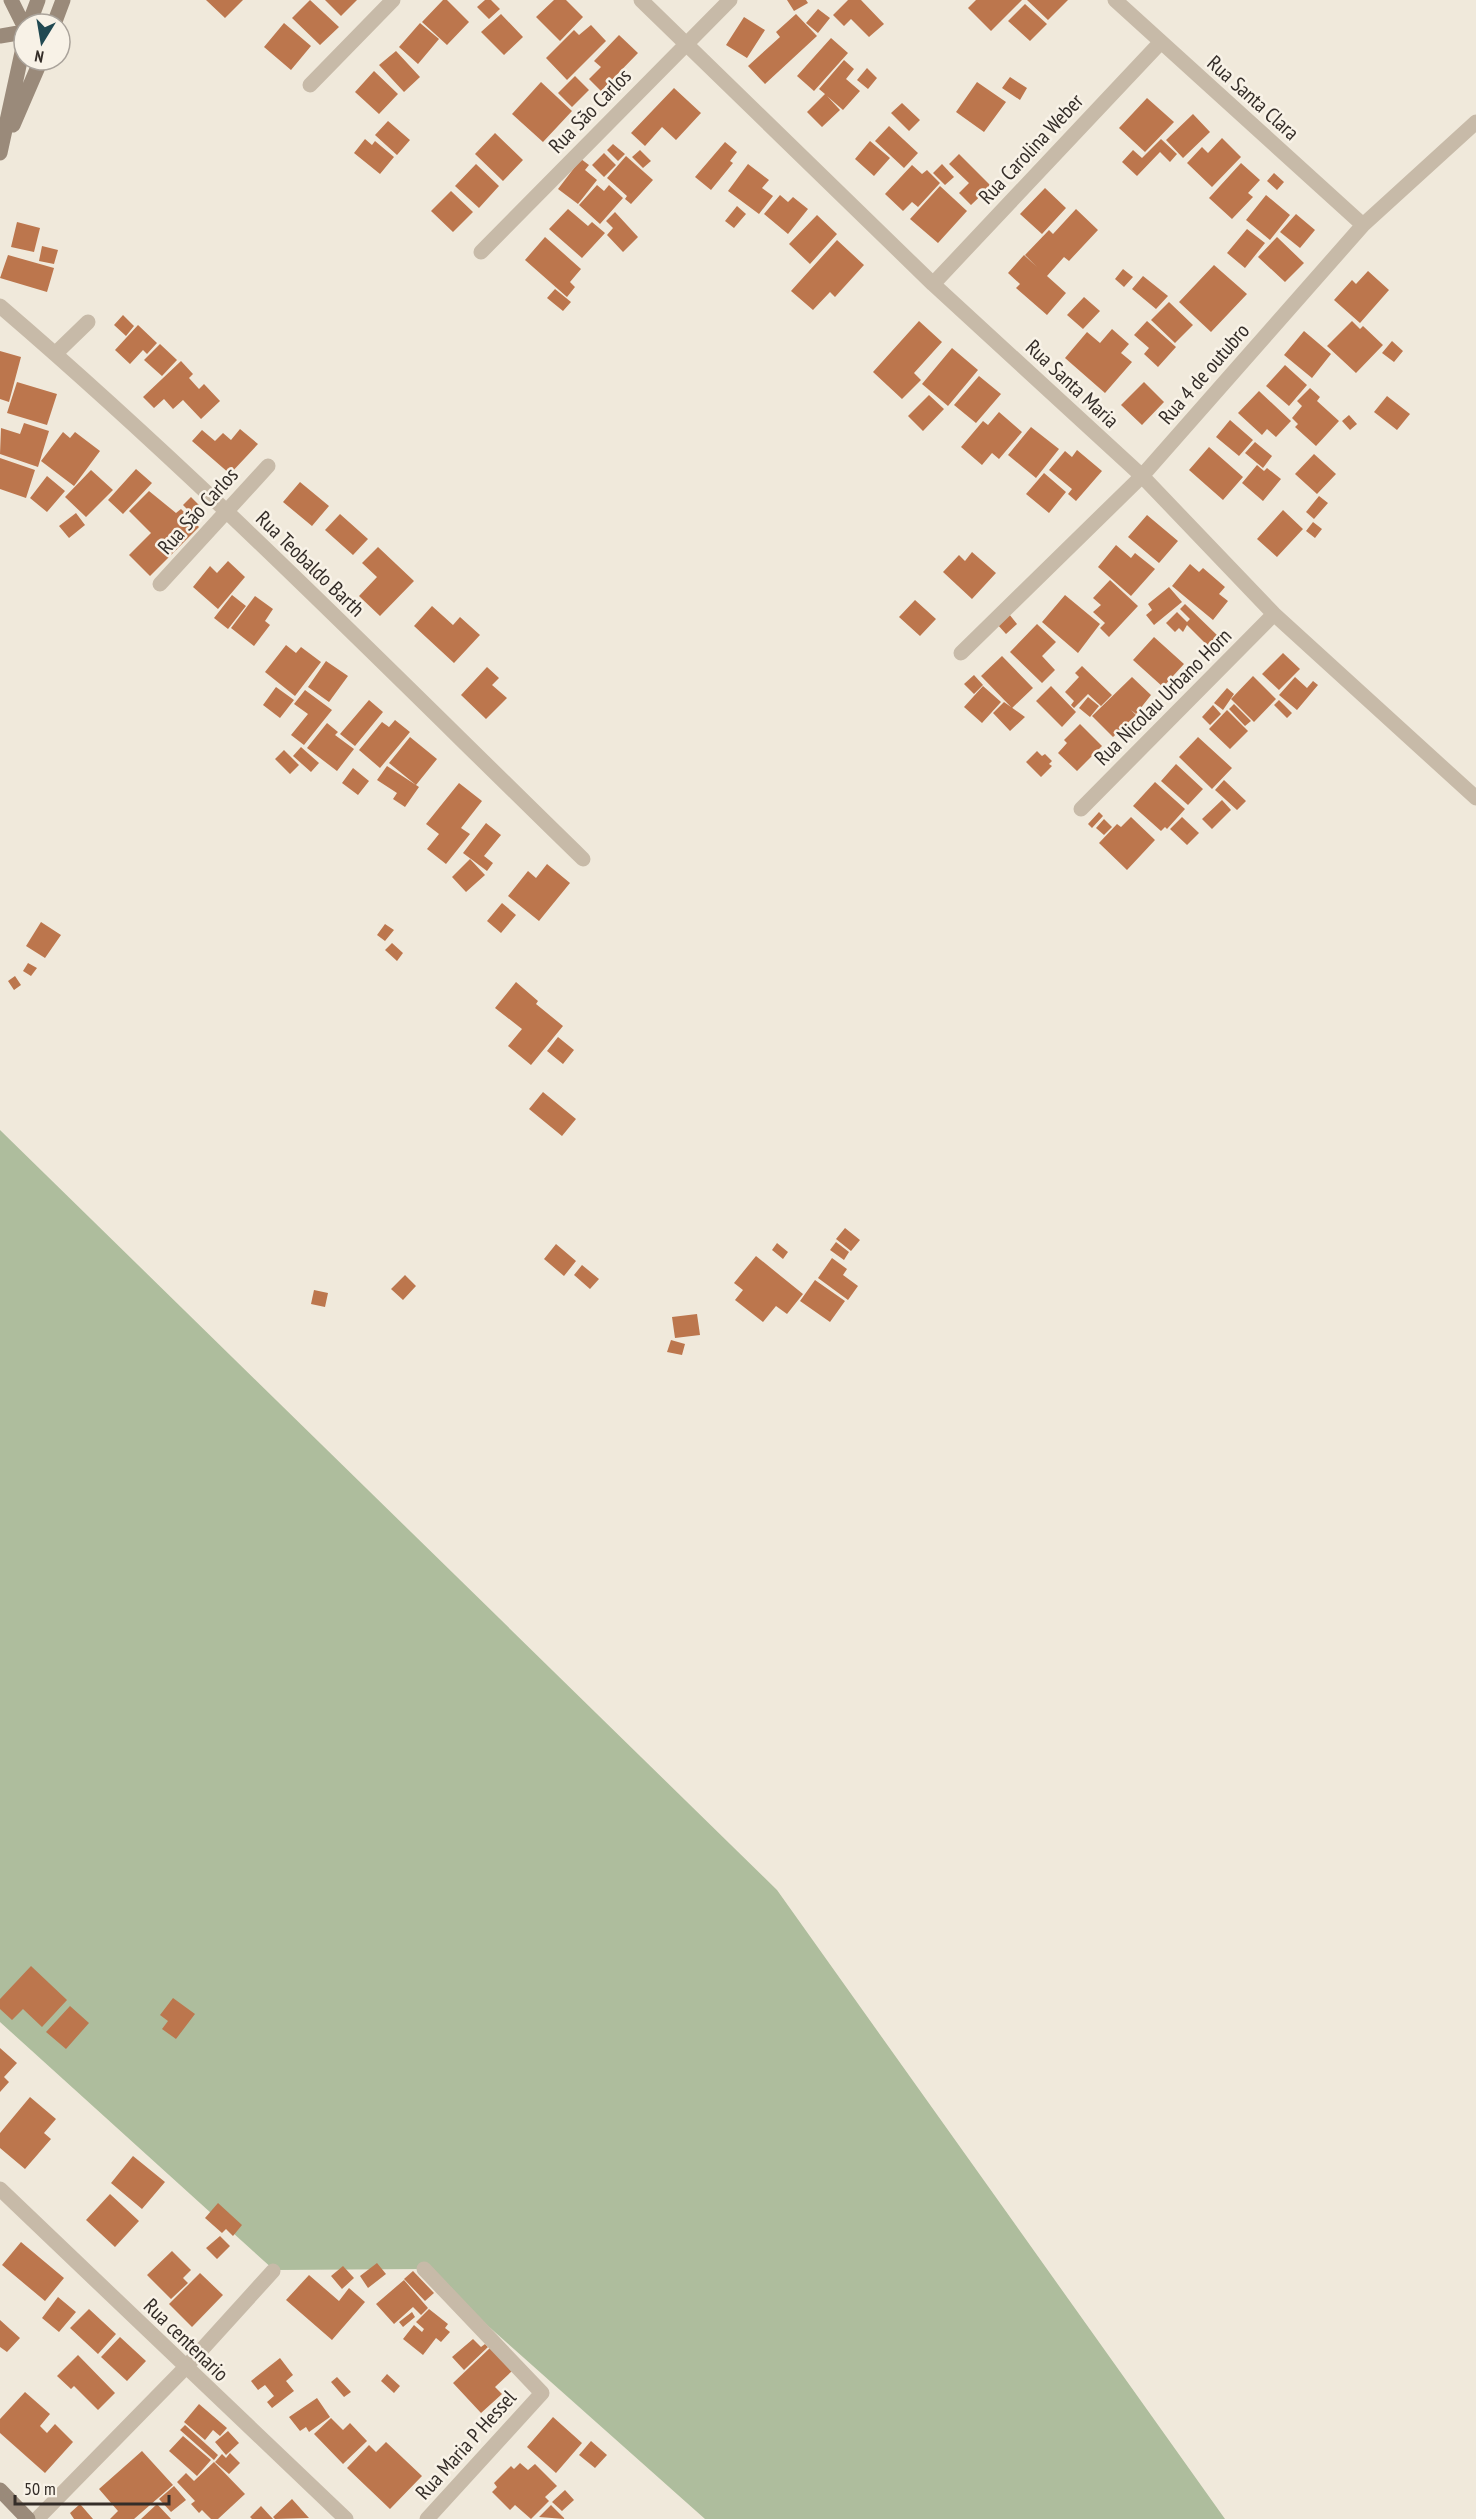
<svg xmlns="http://www.w3.org/2000/svg" width="1476" height="2519" font-family="'PT Sans Narrow',sans-serif">
<style>
.green{fill:#aebd9d}
.building{fill:#bc764d}
.lines{fill:none;stroke-linecap:round;stroke-linejoin:round}
.street{stroke:#c7baa8;stroke-width:15}
.secondary{stroke:#9a8a7a;stroke-width:15}
.labels{text-anchor:middle;stroke-width:5;stroke-linejoin:round;paint-order:stroke}
.street-label{font-size:21px;fill:#342d28;stroke:#f8f2e7}
</style>
<rect width="100%" height="100%" fill="#f0e9db"/>
<path class="green" d="M0 1130 777 1890 1225 2519H705L424 2269 274 2270 0 2022Z"/>
<path class="building" d="M206 0H243L225 18Z
M310 0 339 27 320 45 292 18Z
M325 0H357L341 16Z
M443 0H447L469 22 447 45 422 22Z
M485 0H491L500 9 489 19 477 7Z
M554 0H566L583 17 560 41 536 17Z
M787 0H806L808 3 794 11Z
M848 0H861L884 24 869 37 851 19 844 26 833 15Z
M976 0H1022L991 31 968 8Z
M1027 0H1068L1048 20Z
M1025 4 1047 24 1030 41 1008 21Z
M818 9 830 18 818 33 806 23Z
M501 14 523 37 504 55 481 32Z
M796 14 817 36 765 84 748 66 780 37 776 32Z
M744 17 765 30 747 58 726 45Z
M284 23 311 46 291 70 264 47Z
M420 23 439 39 418 64 399 47Z
M591 25 606 41 567 80 546 58 574 30 579 35Z
M619 35 638 53 601 91 589 79 601 67 594 61Z
M831 38 848 53 814 91 797 76Z
M396 51 420 77 404 92 379 65Z
M844 60 854 69 846 79 860 91 843 110 827 96 840 110 822 127 807 112 825 94 819 89Z
M867 68 877 78 868 89 857 80Z
M374 71 398 94 379 114 355 92Z
M575 76 589 90 572 107 558 93Z
M1010 77 1027 88 1020 100 1002 88Z
M541 82 572 111 543 142 512 114Z
M977 82 1006 102 984 132 956 112Z
M674 88 701 113 676 140 662 127 645 146 631 133Z
M1147 98 1174 122 1145 152 1119 128Z
M902 103 920 120 909 131 891 113Z
M1193 114 1210 132 1183 158 1166 140Z
M388 121 410 140 397 155 375 135Z
M889 126 918 153 904 168 875 141Z
M495 133 523 160 503 181 475 154Z
M1222 138 1241 157 1212 187 1187 163 1202 147 1208 153Z
M365 139 372 145 375 141 394 157 380 174 354 153Z
M1161 139 1177 154 1170 162 1160 152 1137 176 1122 162 1133 150 1142 158Z
M870 141 890 158 874 176 855 159Z
M725 142 737 152 730 161 733 163 711 190 695 177Z
M613 144 625 154 618 161 607 150Z
M640 150 651 161 643 168 632 157Z
M604 153 616 165 604 177 592 165Z
M959 154 991 186 971 205 959 193 969 183 949 164Z
M626 156 653 180 631 204 625 199 627 196 607 178Z
M581 159 589 165 585 170 597 180 578 204 558 189Z
M1241 163 1260 180 1248 193 1253 197 1232 219 1209 198Z
M476 164 499 186 479 208 455 186Z
M748 164 769 180 762 188 773 196 759 214 728 191Z
M942 164 954 177 945 185 933 173Z
M912 165 922 174 927 170 940 183 918 207 912 202 903 211 885 194Z
M1274 173 1284 182 1277 190 1267 181Z
M597 185 604 191 609 185 623 198 600 224 579 205Z
M940 186 967 211 938 243 910 219Z
M1045 188 1066 208 1042 234 1020 214Z
M451 191 473 212 453 232 431 211Z
M780 195 788 202 793 197 808 209 788 234 764 214Z
M1266 195 1290 215 1270 240 1246 220Z
M737 206 746 214 734 228 725 221Z
M568 209 588 226 592 222 605 233 582 258 549 229Z
M1076 209 1098 230 1069 261 1064 257 1047 276 1066 293 1047 315 1016 288 1020 284 1008 273 1024 255 1037 267 1025 255 1049 230 1053 234Z
M615 212 638 237 623 252 607 235 613 228 606 221Z
M1296 214 1315 230 1300 248 1280 232Z
M817 215 837 234 810 264 789 244Z
M17 222 40 228 34 252 11 247Z
M1247 229 1265 243 1245 268 1227 253Z
M545 237 581 269 570 282 575 287 567 297 525 260Z
M1277 237 1304 263 1285 282 1258 257Z
M837 240 864 265 835 297 830 292 813 310 791 291Z
M42 246 58 250 54 264 39 261Z
M8 255 54 268 47 292 0 278Z
M1214 265 1247 294 1211 332 1179 302Z
M1123 269 1133 277 1124 287 1115 279Z
M1368 271 1389 290 1360 323 1334 300 1352 280 1356 284Z
M1143 276 1168 296 1156 309 1132 289Z
M555 289 571 302 563 311 547 298Z
M1084 297 1100 311 1083 329 1067 315Z
M1169 302 1193 325 1175 343 1151 320Z
M123 315 134 326 126 336 114 325Z
M919 321 942 342 914 373 921 380 902 399 873 372Z
M1147 321 1176 347 1158 367 1144 354 1149 348 1134 335Z
M1352 321 1360 329 1363 326 1383 345 1356 373 1327 346Z
M138 325 157 343 147 354 143 350 130 364 115 350Z
M1112 329 1129 344 1121 353 1132 362 1105 393 1065 358 1087 332 1100 343Z
M1304 331 1331 354 1312 378 1284 355Z
M1392 341 1403 351 1394 362 1382 353Z
M160 344 177 360 162 376 144 360Z
M952 348 978 370 948 406 922 384Z
M0 351 21 357 9 402 0 399Z
M181 361 193 374 189 378 199 389 204 384 220 401 201 419 183 400 173 409 164 399 154 408 143 397Z
M1285 365 1307 385 1289 406 1266 386Z
M979 376 1001 394 976 423 954 405Z
M17 382 57 394 47 425 7 413Z
M1144 382 1164 402 1142 425 1121 405Z
M1310 388 1320 397 1317 401 1339 421 1316 446 1295 427 1298 424 1292 418 1302 406 1297 401Z
M1259 391 1291 421 1276 437 1267 429 1262 435 1238 413Z
M929 395 944 409 923 431 908 416Z
M1387 396 1410 414 1397 430 1374 412Z
M999 412 1022 432 999 459 992 453 982 465 961 447 983 421 988 425Z
M1349 415 1357 424 1350 430 1342 421Z
M1230 420 1253 440 1239 456 1216 437Z
M24 423 49 431 38 467 0 454 1 428 20 434Z
M1031 427 1059 449 1036 478 1008 455Z
M240 429 258 444 230 474 192 441 202 430 215 441 223 433 231 440Z
M63 432 70 438 75 432 100 451 74 486 41 461Z
M1255 442 1272 456 1263 468 1245 453Z
M1209 447 1243 477 1223 500 1189 470Z
M1077 450 1102 471 1076 501 1068 494 1072 489 1049 470 1065 451 1072 457Z
M1314 454 1336 474 1317 494 1295 474Z
M0 458 35 470 26 498 0 489Z
M1257 465 1264 471 1267 468 1281 479 1263 501 1242 483Z
M136 469 152 483 123 514 108 500Z
M91 470 113 490 86 517 65 497Z
M1044 473 1066 492 1049 513 1026 494Z
M47 476 65 491 47 512 30 498Z
M300 482 329 506 312 526 283 502Z
M149 491 176 513 181 509 199 527 150 576 129 555 151 533 129 511Z
M1319 496 1328 503 1314 519 1306 512Z
M191 497 204 510 196 518 183 505Z
M1283 510 1303 529 1277 557 1257 539Z
M76 513 85 525 69 538 59 526Z
M340 514 368 539 353 555 325 530Z
M1147 515 1178 541 1159 563 1128 537Z
M1313 522 1322 529 1315 538 1306 531Z
M1116 545 1131 558 1135 553 1155 569 1131 596 1098 567Z
M378 547 414 581 380 616 359 596 377 577 362 563Z
M972 552 996 573 972 599 943 572 959 555 965 561Z
M228 561 245 577 218 609 193 587 210 566 217 573Z
M1190 564 1199 572 1203 568 1225 587 1219 594 1228 601 1213 620 1172 586Z
M1110 580 1138 606 1109 637 1100 628 1105 623 1093 612 1101 605 1093 598Z
M1169 587 1182 602 1154 625 1146 615 1152 610 1148 604Z
M232 595 246 606 228 629 214 618Z
M1065 595 1100 624 1078 653 1042 622Z
M255 596 273 609 265 621 270 625 254 646 231 628Z
M915 600 936 619 920 636 899 617Z
M1185 604 1219 637 1209 647 1187 625 1183 632 1179 628 1175 632 1166 623 1177 612 1187 622 1190 619 1180 609Z
M432 606 453 625 460 617 480 635 454 663 414 626Z
M1009 614 1017 624 1006 634 997 624Z
M1037 624 1056 642 1042 656 1055 670 1042 683 1010 652Z
M1154 637 1184 664 1163 687 1133 660Z
M286 645 296 653 301 647 321 662 295 696 265 672Z
M1283 653 1300 669 1279 690 1262 674Z
M1002 656 1033 688 1012 708 981 676Z
M326 661 348 676 329 702 308 687Z
M1082 666 1112 695 1101 706 1088 694 1074 708 1071 705 1074 701 1065 692 1079 677 1075 673Z
M487 667 499 678 492 685 507 698 486 719 461 695Z
M974 675 983 685 974 694 964 684Z
M1253 676 1276 699 1254 722 1231 699Z
M1132 677 1151 695 1136 714 1131 710 1136 715 1113 737 1092 716Z
M1295 677 1307 688 1313 681 1318 685 1297 710 1279 695Z
M983 686 1001 702 982 723 964 707Z
M1051 686 1076 712 1062 727 1036 701Z
M276 687 294 700 280 718 263 705Z
M1227 688 1234 694 1223 710 1214 703Z
M305 690 332 710 304 745 291 735 308 714 294 704Z
M1088 697 1099 706 1090 717 1079 708Z
M369 700 383 712 355 746 340 734Z
M1279 700 1292 713 1287 718 1274 705Z
M1004 702 1025 717 1010 731 993 713Z
M1234 704 1251 721 1245 726 1229 709Z
M1213 705 1221 714 1210 725 1202 717Z
M1227 710 1248 731 1230 749 1209 729Z
M395 720 410 732 380 768 359 750 382 722 389 727Z
M327 723 338 732 335 735 354 749 337 771 307 748Z
M1080 724 1102 746 1077 771 1058 753 1067 743 1064 740Z
M410 737 437 759 416 785 389 763Z
M1198 737 1232 768 1212 789 1179 757Z
M301 747 319 763 311 772 293 756Z
M284 750 299 765 290 774 275 759Z
M1037 751 1042 756 1045 754 1052 761 1049 764 1052 766 1041 777 1026 762Z
M1176 764 1203 789 1188 805 1161 781Z
M387 766 419 787 405 807 393 799 397 793 377 780Z
M353 768 369 781 358 795 342 783Z
M1224 780 1246 801 1237 810 1215 790Z
M1155 782 1185 809 1167 829 1165 827 1161 831 1133 806Z
M459 783 482 801 461 828 470 834 446 864 427 849 439 834 426 824Z
M1222 800 1231 810 1212 829 1202 819Z
M1099 812 1103 816 1092 828 1088 824Z
M1131 817 1155 840 1127 870 1099 843 1117 824 1121 827Z
M1182 817 1199 833 1187 845 1170 829Z
M1104 819 1112 827 1104 835 1096 828Z
M486 823 501 835 484 856 493 863 487 871 463 853Z
M470 859 485 875 466 892 452 877Z
M547 864 570 883 539 921 508 896 528 871 536 878Z
M502 903 516 915 501 933 487 921Z
M41 922 61 935 45 958 26 946Z
M385 924 394 930 385 941 377 935Z
M392 943 403 953 397 961 385 950Z
M28 963 37 968 31 976 23 971Z
M15 976 21 985 14 990 8 981Z
M516 982 538 1001 536 1004 563 1026 531 1065 508 1046 522 1029 495 1008Z
M558 1037 574 1050 563 1064 547 1051Z
M543 1092 576 1119 562 1136 529 1109Z
M845 1228 860 1240 851 1251 836 1239Z
M836 1242 849 1252 844 1260 830 1250Z
M777 1243 788 1252 783 1259 772 1250Z
M556 1244 576 1261 564 1276 544 1259Z
M756 1256 803 1294 787 1314 776 1306 763 1322 735 1300 743 1290 734 1283Z
M832 1258 847 1269 843 1275 858 1286 848 1300 818 1278Z
M582 1265 599 1279 590 1289 574 1275Z
M405 1275 416 1286 403 1300 391 1289Z
M815 1280 845 1301 830 1322 800 1301Z
M314 1290 328 1293 325 1307 311 1304Z
M697 1314 700 1335 675 1338 672 1317Z
M671 1340 685 1344 682 1355 667 1352Z
M31 1966 67 2000 42 2027 23 2009 12 2020 0 2009V1999Z
M173 1998 195 2014 176 2039 162 2029 168 2021 160 2015Z
M70 2006 89 2023 66 2049 46 2032Z
M0 2048 17 2063 4 2077 9 2082 0 2092Z
M30 2097 56 2119 44 2133 51 2139 25 2169 0 2148V2133Z
M133 2156 165 2182 142 2209 111 2183Z
M110 2194 139 2221 115 2247 86 2220Z
M218 2203 242 2225 233 2236 226 2229 222 2233 205 2218Z
M220 2236 230 2246 217 2259 206 2248Z
M21 2242 64 2278 45 2301 2 2265Z
M172 2251 191 2270 183 2278 188 2283 171 2299 147 2275Z
M377 2263 386 2274 368 2288 360 2276Z
M343 2266 354 2278 342 2289 331 2276Z
M413 2271 434 2293 425 2301 404 2279Z
M200 2273 223 2295 192 2327 169 2304Z
M309 2275 339 2301 349 2288 365 2302 332 2340 286 2300Z
M404 2280 428 2308 421 2315 413 2307 394 2324 376 2304Z
M58 2297 76 2312 59 2332 42 2318Z
M89 2309 116 2334 98 2354 70 2328Z
M429 2309 448 2324 445 2328 450 2332 441 2342 436 2338 423 2355 403 2339 414 2325 422 2332 424 2329 416 2322Z
M412 2312 415 2317 403 2327 399 2322Z
M0 2320 20 2338 7 2352 0 2347Z
M120 2337 146 2361 127 2381 101 2357Z
M473 2339 481 2347 485 2344 488 2347 464 2370 452 2357Z
M491 2347 512 2371 495 2387 502 2394 481 2413 453 2383Z
M78 2355 115 2393 98 2410 74 2386 71 2389 57 2376Z
M280 2358 293 2375 286 2381 294 2391 272 2408 267 2402 274 2396 265 2385 258 2390 251 2381Z
M387 2374 400 2386 394 2393 381 2381Z
M337 2377 351 2392 344 2397 331 2382Z
M25 2392 50 2414 40 2426 47 2433 55 2424 73 2442 45 2473 0 2433V2419Z
M317 2398 330 2417 309 2432 306 2427 300 2431 289 2417Z
M199 2404 227 2428 220 2436 213 2430 205 2440 184 2422Z
M553 2417 582 2443 556 2473 527 2447Z
M331 2418 343 2430 350 2423 367 2441 343 2464 314 2434Z
M185 2425 218 2455 214 2460 180 2430Z
M228 2431 239 2443 226 2455 215 2442Z
M183 2436 211 2460 197 2476 169 2451Z
M591 2441 607 2455 595 2468 579 2455Z
M386 2442 422 2476 390 2509 347 2468 369 2445 376 2452Z
M142 2451 173 2485 134 2519H110L118 2511 99 2489Z
M230 2453 240 2463 229 2474 215 2462 222 2454 226 2458Z
M214 2462 245 2494 218 2519H211L202 2510 199 2513 191 2504 195 2501 177 2482 186 2473 194 2481Z
M520 2463 528 2470 535 2464 557 2486 545 2497 549 2501 531 2519 515 2505 510 2510 492 2492 497 2487 494 2483 511 2466 514 2469Z
M174 2486 186 2500 171 2512 159 2499Z
M565 2490 574 2500 562 2511 552 2502Z
M292 2499 309 2518 275 2519 273 2517Z
M80 2504 93 2519H74L70 2513Z
M157 2504 171 2519H141Z
M551 2505 565 2519 539 2517Z
M261 2506 273 2519H252L250 2517Z"/>
<g class="lines">
<path class="street" d="M641 0 933 284 1142 476 1274 614 1476 798
M1115 0 1363 225
M310 85 393 0
M481 252 730 0
M933 284 1160 43
M0 306C203 480 391 672 583 859
M56 353 88 322
M160 584 268 466
M961 653 1142 476 1363 225 1476 122
M1081 809 1274 614
M0 2189 346 2519
M424 2269 542 2393 427 2519
M37 2519 185 2368 273 2271"/>
<path class="secondary" d="M11 0 24 26
M29 24 38 0
M54 24 63 0
M0 36 24 32
M13 125 41 60
M0 153 24 43
M0 2490 28 2519"/>
</g>
<g class="labels">
<g class="street-label">
<text transform="translate(1253 98) rotate(42)" y="7">Rua Santa Clara</text>
<text transform="translate(590 111) rotate(-46)" y="7">Rua São Carlos</text>
<text transform="translate(1031 149) rotate(-47)" y="7">Rua Carolina Weber</text>
<text transform="translate(1204 374) rotate(-49)" y="7">Rua 4 de outubro</text>
<text transform="translate(1072 384) rotate(43)" y="7">Rua Santa Maria</text>
<text transform="translate(198 511) rotate(-48)" y="7">Rua São Carlos</text>
<text transform="translate(310 564) rotate(44)" y="7">Rua Teobaldo Barth</text>
<text transform="translate(1163 697) rotate(-45)" y="7">Rua Nicolau Urbano Horn</text>
<text transform="translate(186 2340) rotate(44)" y="7">Rua centenario</text>
<text transform="translate(466 2445) rotate(-48)" y="7">Rua Maria P Hessel</text>
</g>
</g>
<g transform="translate(42 42) rotate(191)"><circle r="28" fill="#f8f2e7" stroke="#aaa39b" stroke-width="1.5"/>
<path d="M0-4.5L10 22L0 15L-10 22Z" fill="#214952"/>
<text y="-9" font-size="16" font-weight="bold" text-anchor="middle" fill="#342d28">N</text>
</g>
<path d="M15 2495v9h154v-9" fill="none" stroke="#342d28" stroke-width="3"/>
<text x="24" y="2495" font-size="18" fill="#342d28" stroke="#f8f2e7" stroke-width="4.5" paint-order="stroke">50 m</text>
</svg>
